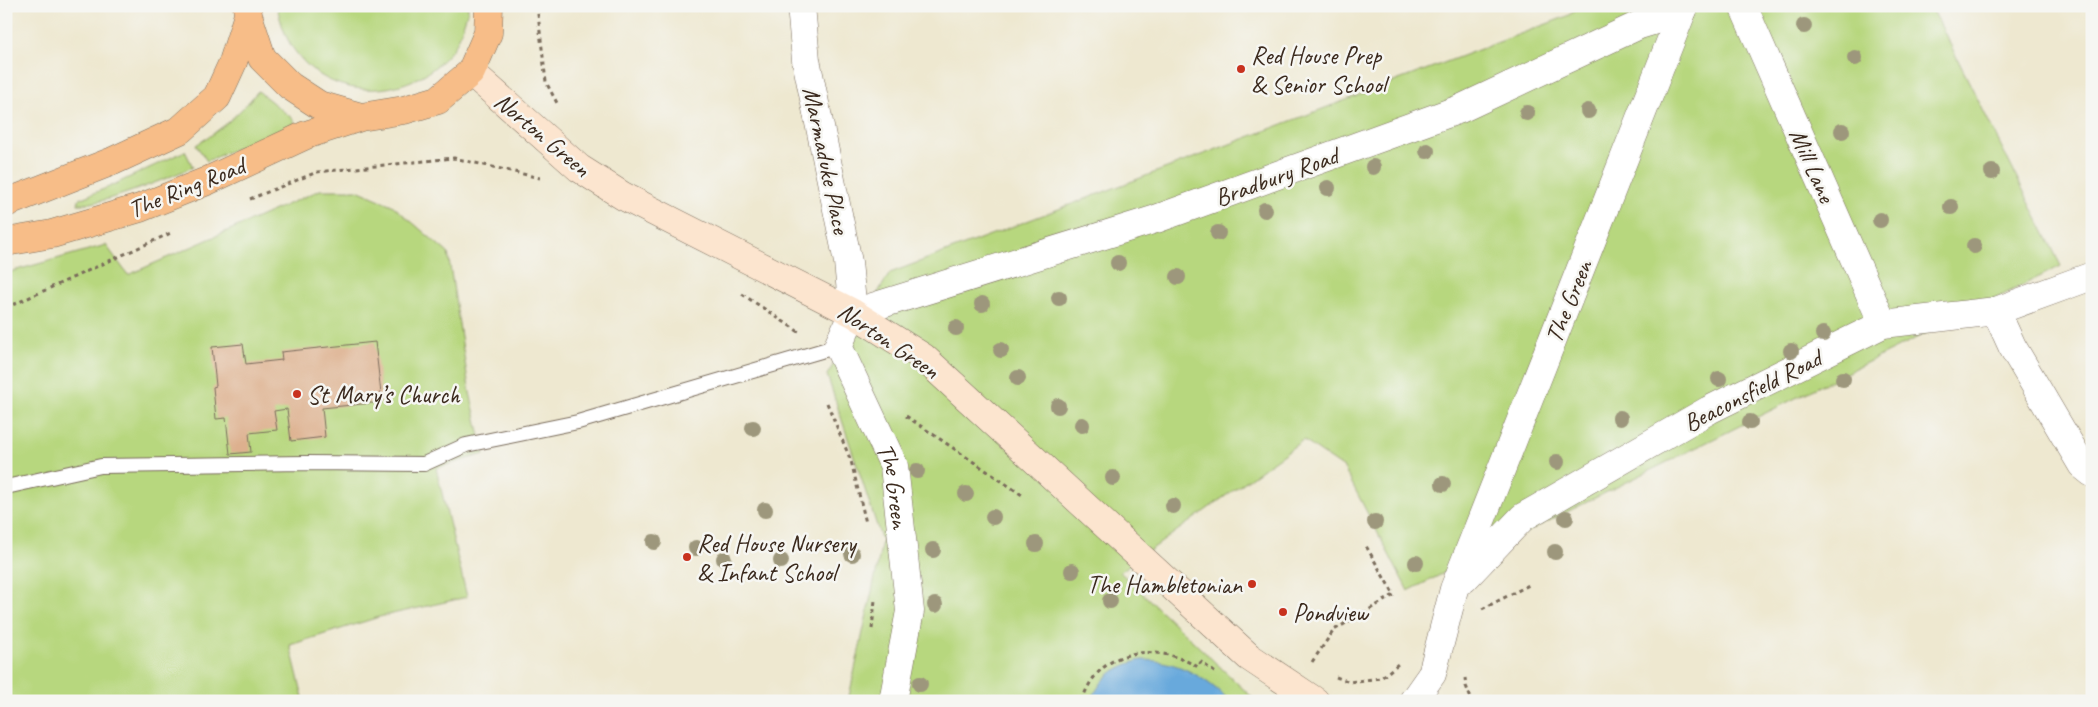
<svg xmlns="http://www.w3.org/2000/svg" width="2098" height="707" font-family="Caveat,sans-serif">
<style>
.green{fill:#b7d77e;stroke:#79804e}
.water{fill:#68a9dc;stroke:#526a7d}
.building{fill:#ddb08e}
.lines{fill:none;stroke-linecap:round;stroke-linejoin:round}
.lane-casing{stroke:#7a6c5c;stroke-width:16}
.street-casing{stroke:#7a6c5c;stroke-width:29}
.secondary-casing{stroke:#7a6c5c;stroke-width:29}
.primary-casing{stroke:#7a6c5c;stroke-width:29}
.path{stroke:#7a6c5c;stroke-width:3;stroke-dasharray:4 4;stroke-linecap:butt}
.lane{stroke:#fff;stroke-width:14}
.street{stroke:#fff;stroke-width:28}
.secondary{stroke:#fce5cf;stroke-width:28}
.primary{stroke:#f7bd88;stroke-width:28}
.tree{fill:#9d977b}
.poi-dot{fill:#c8321e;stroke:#f6f6f2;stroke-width:2}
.labels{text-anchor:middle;stroke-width:5;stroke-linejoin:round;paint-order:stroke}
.poi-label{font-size:25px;fill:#3b2a1e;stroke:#f6f6f2;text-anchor:start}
.street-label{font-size:25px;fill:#3b2a1e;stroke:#f6f6f2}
</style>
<rect width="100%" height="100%" fill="#f6f6f2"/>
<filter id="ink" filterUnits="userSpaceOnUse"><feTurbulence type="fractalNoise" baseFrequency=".02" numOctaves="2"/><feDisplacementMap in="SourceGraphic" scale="10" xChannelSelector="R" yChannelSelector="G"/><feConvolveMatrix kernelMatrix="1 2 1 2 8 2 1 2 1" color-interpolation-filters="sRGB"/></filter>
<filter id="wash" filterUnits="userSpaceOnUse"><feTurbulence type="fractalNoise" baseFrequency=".0096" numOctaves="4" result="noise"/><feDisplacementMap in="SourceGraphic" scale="20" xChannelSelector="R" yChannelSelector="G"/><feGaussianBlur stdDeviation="1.12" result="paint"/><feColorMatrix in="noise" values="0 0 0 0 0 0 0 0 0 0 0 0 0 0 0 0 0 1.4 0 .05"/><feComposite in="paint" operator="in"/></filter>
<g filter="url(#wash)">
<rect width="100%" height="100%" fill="#eee8d0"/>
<path class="green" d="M277 6H468V11C464 21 461 35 456 44 422 97 339 107 298 55 286 41 281 24 277 6Z
M1584 6H1931L2061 266 1408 591 1344 468 1303 440 1120 572 1256 701H848L877 568 882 541 827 375 890 273 1565 17Z
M258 91 293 119 295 123 207 161 196 145C221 130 240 113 258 91Z
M185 151 193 167C170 177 101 206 78 204L79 199 109 187Z
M320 190H357L392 205 448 253 469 388 484 454 436 468 467 597 379 617 290 645 304 701H6V273L106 245 128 275Z"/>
<path class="water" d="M1141 660C1178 660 1203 676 1230 701H1091C1102 676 1115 667 1141 660Z"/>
<g id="blocks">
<path class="building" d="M375 342 382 402 322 408 325 437 291 441 287 409 274 411 277 430 249 433 251 452 230 454 226 418 216 419 213 387 216 386 212 347 243 344 246 364 282 360 281 352Z"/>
</g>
</g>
<g filter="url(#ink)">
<use href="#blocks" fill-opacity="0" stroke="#7a6c5c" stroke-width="1"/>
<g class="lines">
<g class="lane-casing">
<path id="lane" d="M6 487 101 466 307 463 424 464 466 445 578 422 838 346"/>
</g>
<g class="street-casing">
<g id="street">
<path id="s1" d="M801 6 806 60 848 262 853 313 838 346 894 466 910 611 893 701"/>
<path d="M1743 6 1883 324"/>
<path d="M1996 311 2012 346 2082 465 2092 473"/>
<path d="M853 313 1156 219 1460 109 1639 25 1682 12 1685 6"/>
<path d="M1464 579 1523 517 1709 410 1883 324 1996 311 2092 276"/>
<path d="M1413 701 1432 674 1454 589 1682 12"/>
</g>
</g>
<g class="secondary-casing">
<path id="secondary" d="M471 72 579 168 623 196 853 313 923 357 1249 657 1315 701"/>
</g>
<g class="primary-casing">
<path id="primary" d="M247 6 248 15 262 58 290 86 319 105 361 117 404 110 438 100 471 72 488 33 489 6
M6 203 113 161 180 130 217 97 233 62 248 15
M6 242 52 234 140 208 207 181 306 135 361 117"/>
</g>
<path class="path" d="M537 6 546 82 558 105
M250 199 317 172 454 158 540 178
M742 294 799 332
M6 308 173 232
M827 403 851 461 866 523
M906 416 1025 497
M1482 609 1531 584
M872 629 875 600
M1312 662 1334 630 1394 595 1366 546
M1336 677 1350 682 1381 678 1398 664
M1465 678 1466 686 1472 701
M1082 701C1099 647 1155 642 1198 667L1201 662 1217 674"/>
<use href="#lane" class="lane"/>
<use href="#street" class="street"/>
<use href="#secondary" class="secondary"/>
<use href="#primary" class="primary"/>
</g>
<g class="tree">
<circle cx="1804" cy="26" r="8"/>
<circle cx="1855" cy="58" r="8"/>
<circle cx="1588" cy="111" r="8"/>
<circle cx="1527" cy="113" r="8"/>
<circle cx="1842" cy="131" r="8"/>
<circle cx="1427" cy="151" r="8"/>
<circle cx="1373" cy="167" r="8"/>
<circle cx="1992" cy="172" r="8"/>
<circle cx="1328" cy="188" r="8"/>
<circle cx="1951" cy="207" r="8"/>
<circle cx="1265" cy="210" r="8"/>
<circle cx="1880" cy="220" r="8"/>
<circle cx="1218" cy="233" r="8"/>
<circle cx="1974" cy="246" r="8"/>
<circle cx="1118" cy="263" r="8"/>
<circle cx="1178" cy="277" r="8"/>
<circle cx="1059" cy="298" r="8"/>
<circle cx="982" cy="304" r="8"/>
<circle cx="956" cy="328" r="8"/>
<circle cx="1823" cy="334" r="8"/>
<circle cx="1001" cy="350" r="8"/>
<circle cx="1791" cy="351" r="8"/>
<circle cx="1018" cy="378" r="8"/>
<circle cx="1719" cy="379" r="8"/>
<circle cx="1843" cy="379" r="8"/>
<circle cx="1058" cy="406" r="8"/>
<circle cx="1620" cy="418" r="8"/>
<circle cx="1750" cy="422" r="8"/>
<circle cx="1082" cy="425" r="8"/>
<circle cx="753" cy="428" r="8"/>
<circle cx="1557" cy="462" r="8"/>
<circle cx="917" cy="471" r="8"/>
<circle cx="1113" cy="478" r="8"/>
<circle cx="1443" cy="484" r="8"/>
<circle cx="966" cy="494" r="8"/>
<circle cx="1173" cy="506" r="8"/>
<circle cx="765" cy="510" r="8"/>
<circle cx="993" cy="517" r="8"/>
<circle cx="1566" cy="518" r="8"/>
<circle cx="1375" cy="522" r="8"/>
<circle cx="654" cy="542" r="8"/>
<circle cx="1036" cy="544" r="8"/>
<circle cx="696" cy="548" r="8"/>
<circle cx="933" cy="550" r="8"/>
<circle cx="1555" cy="552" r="8"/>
<circle cx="852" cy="554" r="8"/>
<circle cx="724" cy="559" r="8"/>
<circle cx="781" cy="561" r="8"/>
<circle cx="1416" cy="563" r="8"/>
<circle cx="1072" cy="571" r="8"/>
<circle cx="1110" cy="601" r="8"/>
<circle cx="935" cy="605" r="8"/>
<circle cx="920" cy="684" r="8"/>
</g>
</g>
<g class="poi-dot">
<circle cx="1241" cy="69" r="5"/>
<circle cx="297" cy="394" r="5"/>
<circle cx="687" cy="557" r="5"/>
<circle cx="1252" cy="584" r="5"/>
<circle cx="1283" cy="612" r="5"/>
</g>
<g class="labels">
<g class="poi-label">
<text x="1251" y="64">Red House Prep<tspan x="1251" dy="29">&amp; Senior School</tspan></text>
<text x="307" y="403">St Mary’s Church</text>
<text x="697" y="552">Red House Nursery<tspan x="697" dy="29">&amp; Infant School</tspan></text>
<text x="1242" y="593" text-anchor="end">The Hambletonian</text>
<text x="1293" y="621">Pondview</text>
</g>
<g class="street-label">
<text transform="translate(543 134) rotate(40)" y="9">Norton Green</text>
<text transform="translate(827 160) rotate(78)" y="9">Marmaduke Place</text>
<text transform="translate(1813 165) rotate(66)" y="9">Mill Lane</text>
<text transform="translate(1276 176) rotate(-20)" y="9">Bradbury Road</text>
<text transform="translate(186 187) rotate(-22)" y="9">The Ring Road</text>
<text transform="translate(1568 301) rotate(-68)" y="9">The Green</text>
<text transform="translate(889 340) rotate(34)" y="9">Norton Green</text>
<text transform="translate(1752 390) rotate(-27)" y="9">Beaconsfield Road</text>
<text dy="9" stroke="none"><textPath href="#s1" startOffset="500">The Green</textPath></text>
</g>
</g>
<rect width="2098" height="707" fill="none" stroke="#f6f6f2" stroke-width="25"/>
</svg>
